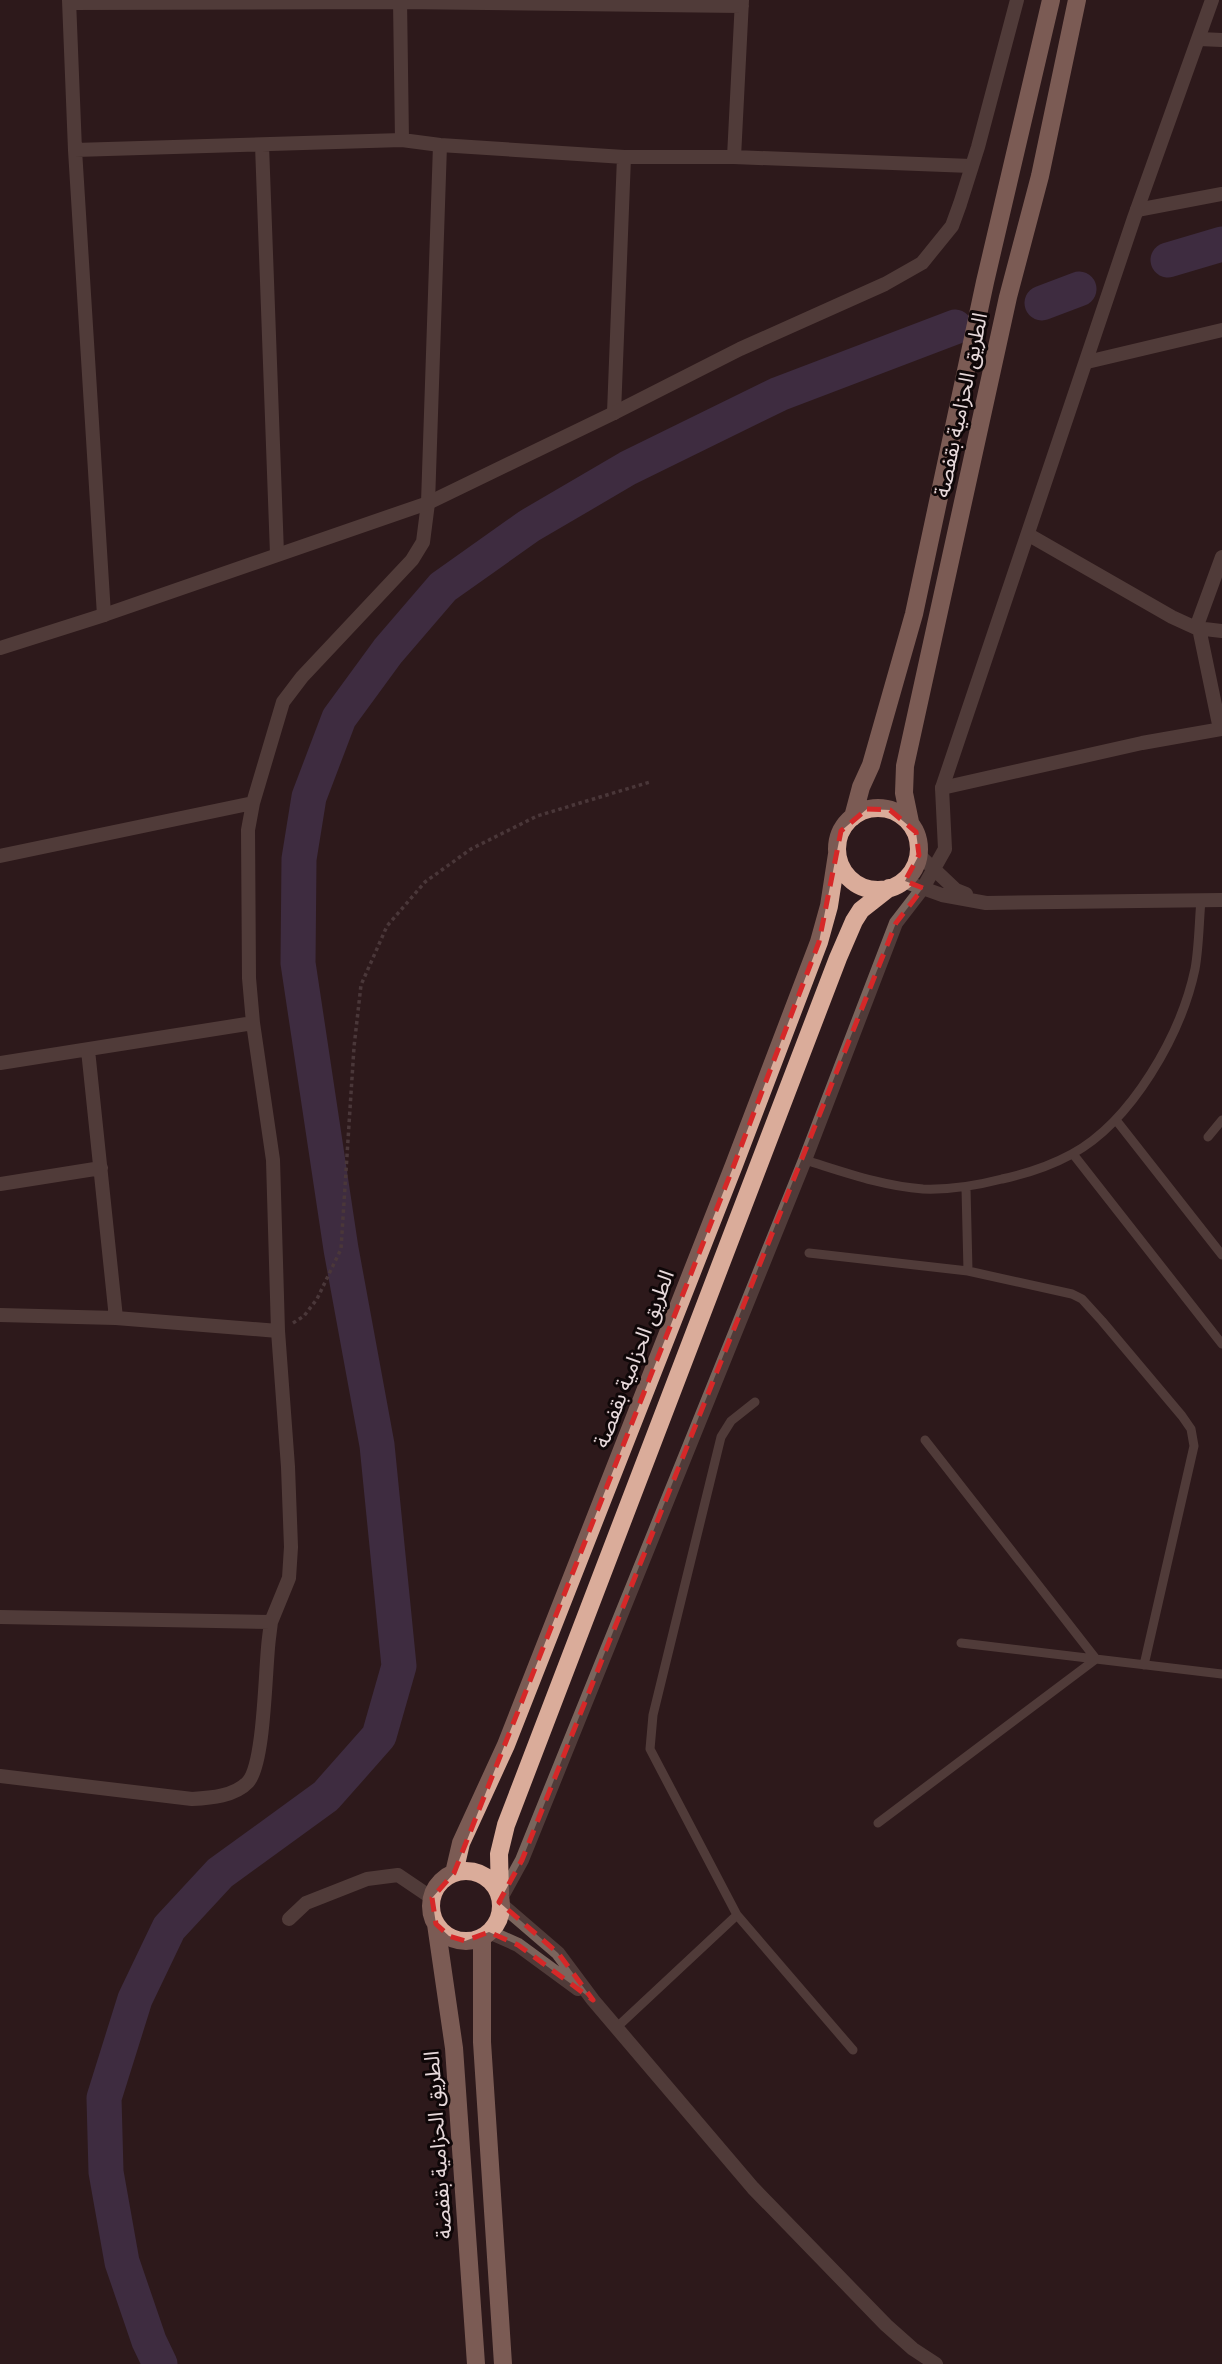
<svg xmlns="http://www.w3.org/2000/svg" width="1222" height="2364" font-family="'Roboto Condensed','Noto Sans Arabic',sans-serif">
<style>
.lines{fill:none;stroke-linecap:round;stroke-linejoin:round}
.river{stroke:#52436d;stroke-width:35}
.path{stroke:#6d5b5e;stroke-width:3.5;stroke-dasharray:3.5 3.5;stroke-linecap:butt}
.service{stroke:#7b655d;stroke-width:9}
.minor{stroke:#7b655d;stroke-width:14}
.tertiary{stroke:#7b655d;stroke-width:14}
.primary{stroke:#daac9a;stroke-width:18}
.marked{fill:none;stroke:#d62828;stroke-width:5;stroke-dasharray:14 9;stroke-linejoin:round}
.labels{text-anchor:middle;stroke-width:6;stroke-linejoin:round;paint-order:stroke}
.street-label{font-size:21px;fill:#e7d9db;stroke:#0f0708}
</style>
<rect width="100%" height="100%" fill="#2d191c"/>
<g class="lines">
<path class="river" d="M1168 260 1222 244
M1042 303 1079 289
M160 2364 149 2341 122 2262 106 2172 104 2098 135 1999 169 1928 220 1873 326 1796 379 1736 399 1666 377 1445 341 1249 298 963 299 859 309 797 339 718 388 651 443 587 529 526 628 468 779 394 955 327"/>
<path class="path" d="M293 1323 304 1316 317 1299 341 1249 354 1047 361 985 387 926 425 882 471 849 537 816 650 782"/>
<path class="service" d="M1116 1120 1222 1255
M1208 1137 1222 1120
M1073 1154 1222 1344
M805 1160C844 1172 882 1186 923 1189 950 1190 975 1186 1002 1179 1025 1174 1050 1166 1072 1154 1132 1121 1181 1035 1195 969 1199 947 1199 922 1201 900
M966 1188 968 1271
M809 1253 968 1271 1072 1294 1082 1299 1102 1321 1182 1416 1191 1429 1194 1446 1144 1665
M755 1402 731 1421 721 1437 653 1715 650 1749 737 1915 853 2050
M961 1643 1222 1674
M878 1823 1096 1659 925 1440
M616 2028 737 1915"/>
<path class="minor" d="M69 0 75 150 104 615
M400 0 402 140
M70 3 400 2 742 6
M1199 39 1222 40
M262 145 277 554
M75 150 402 140 440 145 624 157H734L971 166
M734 157 742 0
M1137 210 1222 194
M1087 362 1222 330
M614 413 624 157
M1029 535 1172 617 1196 628 1222 631
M1196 628 1222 557
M1199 628 1220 729
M942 788 1142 743 1222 729
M0 856 253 803
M88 1050 116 1318
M0 1063 253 1023
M0 1184 101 1168
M0 1315 116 1318 278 1331
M0 1617 271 1622
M0 1776 192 1799C211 1798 235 1796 248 1782 265 1763 265 1667 269 1638L271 1622 289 1578 291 1547 288 1467 278 1331 273 1160 253 1023 249 978 248 830 253 803 283 702 302 677 412 560 423 542 428 503 440 145
M501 1904 558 1953 593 2000 753 2188 886 2325 913 2349 936 2364
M289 1919 306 1903 367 1879 398 1875 432 1898
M489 1932 518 1945 578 1989"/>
<path class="tertiary" d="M0 648 104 615 428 503 614 413 740 349 885 284 922 263 952 226 960 204 978 147 1017 0
M919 855 956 890 966 894
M903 881 942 895 986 903 1222 900
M500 1900 522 1860 805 1160 896 923 923 888 945 849 942 788 1134 218 1212 0"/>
<path class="primary" d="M837 849a41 41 0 1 1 82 0a41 41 0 1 1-82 0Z
M853 817 861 787 871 765 914 614 985 282 1051 0
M910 822 904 793 905 766 1008 297 1040 176 1077 0
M431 1906a35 35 0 1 1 70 0a35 35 0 1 1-70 0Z
M454 1873 461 1843 506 1745 734 1165 819 942 829 906 837 854
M500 1894 499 1854 506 1825 838 958 854 921 861 910 889 888
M436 1924 454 2048 476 2364
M482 1937V2042L503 2364"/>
</g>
<path d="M0 0H1222V2364H0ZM867 809 890 810 916 832 919 855 905 881 923 888 896 923 522 1860 499 1902 558 1953 593 2000 518 1945 489 1932 465 1941 449 1936 436 1924 432 1898 454 1873 734 1165 819 942 841 831Z" fill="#2d191c" fill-opacity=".55" fill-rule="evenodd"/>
<path class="marked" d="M867 809 890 810 916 832 919 855 905 881 923 888 896 923 522 1860 499 1902 558 1953 593 2000 518 1945 489 1932 465 1941 449 1936 436 1924 432 1898 454 1873 734 1165 819 942 841 831Z"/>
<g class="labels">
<g class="street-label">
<text transform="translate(961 405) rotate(-78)" y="7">الطريق الحزامية بقفصة</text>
<text transform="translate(634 1359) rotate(-69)" y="7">الطريق الحزامية بقفصة</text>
<text transform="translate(438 2145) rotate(-94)" y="7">الطريق الحزامية بقفصة</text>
</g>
</g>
</svg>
